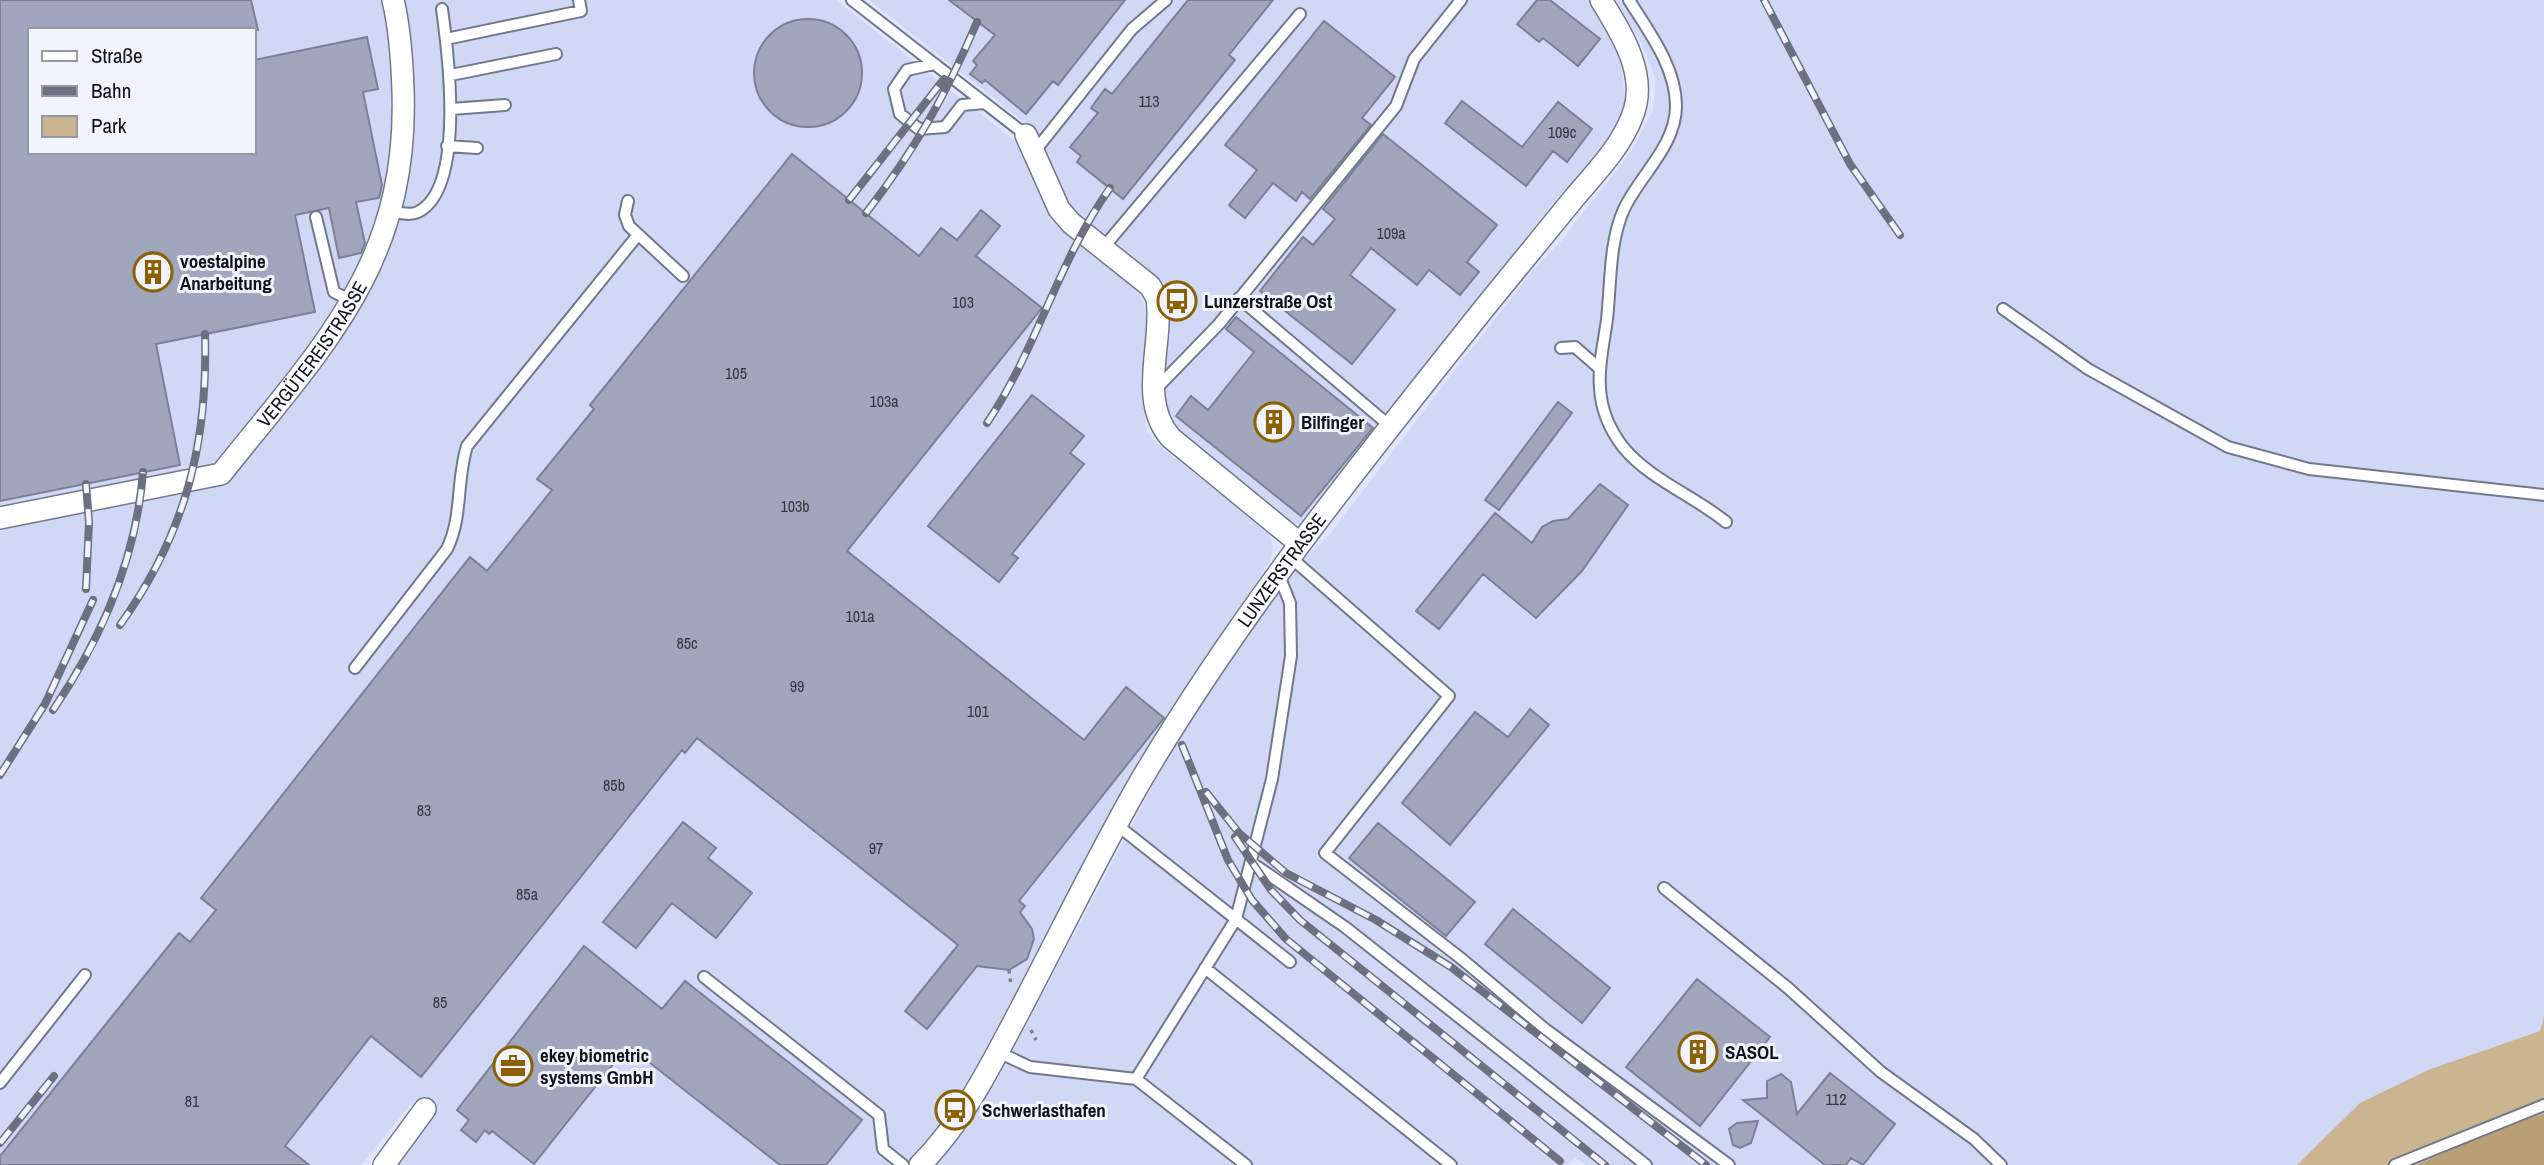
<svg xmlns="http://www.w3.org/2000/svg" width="2544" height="1165" font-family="'Archivo Narrow',sans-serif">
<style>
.built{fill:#d0d8f6;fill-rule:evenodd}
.green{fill:#cbb591}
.forest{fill:#ba9f74}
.building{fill:#a0a6bc;stroke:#7b8195;stroke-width:2}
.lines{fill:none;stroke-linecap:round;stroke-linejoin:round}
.lane-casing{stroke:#72788c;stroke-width:14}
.street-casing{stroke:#72788c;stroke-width:24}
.path{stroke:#7c8091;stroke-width:3.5;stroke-dasharray:3.5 5;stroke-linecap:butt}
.lane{stroke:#fff;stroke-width:10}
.street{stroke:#fff;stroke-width:21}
.rail-casing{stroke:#6d7080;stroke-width:8}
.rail{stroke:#f1f3fd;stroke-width:5;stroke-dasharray:16;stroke-linecap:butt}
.labels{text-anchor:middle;stroke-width:6;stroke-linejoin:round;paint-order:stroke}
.number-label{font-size:16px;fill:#343742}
.poi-label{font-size:19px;font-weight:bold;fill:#10121a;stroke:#f1f3fd;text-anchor:start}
.street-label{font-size:19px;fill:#10121a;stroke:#f1f3fd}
</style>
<rect width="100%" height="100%" fill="#dfe5fd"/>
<path class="built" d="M0 0H836L1019 144 1050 219 1137 291 1144 305 1147 326 1142 399 1147 432 1161 447 1268 532 1273 547 1271 559 1126 783 957 1104 906 1165H397L431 1113 414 1100 361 1165H0ZM30 30H254V152H30Z
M869 0H1589L1621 60 1625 99 1621 116 1610 137 1299 524 1290 523 1177 435 1164 409 1168 320 1156 279 1077 214 1066 197 1038 133Z
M1616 0H2544V1165H1586L1575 1157 1568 1165H934L958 1136 996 1082 1171 751 1291 570 1327 538 1458 366 1534 269 1562 240 1632 150 1653 110 1656 78 1641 43Z"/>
<path class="green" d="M2544 1016V1114L2508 1124 2417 1165H2297L2360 1103 2428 1070 2540 1031Z"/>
<path class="forest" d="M2544 1114V1165H2417L2508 1124Z"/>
<path class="building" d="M0 0H251L258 30H30V152H254V60L367 37 378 89 363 92 382 185 379 198 356 202 365 243 361 253 339 258 329 208 295 215 315 312 156 344 180 465 0 501Z
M949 0H1125L1058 85 1053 81 1026 114 985 80 982 83 970 74 977 65 973 61 995 35Z
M1188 0H1273L1229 55 1235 60 1123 199 1077 162 1081 156 1070 147 1098 113 1091 108 1105 89 1112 94Z
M1537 0H1550L1600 39 1578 66 1543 38 1539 42 1517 24Z
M754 73a54 54 0 1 1 108 0a54 54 0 1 1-108 0Z
M1324 21 1395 77 1362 118 1371 125 1310 199 1302 192 1296 201 1273 183 1245 218 1229 205 1257 170 1225 145Z
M1462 101 1522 147 1558 102 1592 129 1567 162 1553 151 1526 186 1445 123Z
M1383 134 1497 225 1467 262 1479 272 1460 295 1429 270 1417 285 1371 248 1350 275 1395 310 1352 364 1260 291 1303 237 1313 245 1335 219 1323 209Z
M792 154 919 256 941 228 957 240 981 210 1000 226 976 256 1042 308 847 551 1084 740 1126 687 1164 718 1019 901 1025 906 1020 912 1032 929 1034 939 1027 959 1009 970 977 966 927 1029 905 1011 958 945 697 738 685 753 682 750 421 1077 371 1036 285 1146 309 1165H0V1156L179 933 190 942 216 910 201 898 470 557 487 571 552 490 537 479 594 409 590 405Z
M1236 317 1373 428 1301 516 1176 416 1191 396 1208 410 1254 352 1226 329Z
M1032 395 1084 436 1070 453 1084 464 1012 554 1018 558 999 582 928 526Z
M1558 402 1572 413 1499 510 1485 500Z
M1600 484 1628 505 1582 571 1536 618 1483 574 1439 629 1416 611 1495 513 1532 543 1542 527 1553 521 1568 519Z
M1530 709 1549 725 1450 845 1402 803 1475 712 1508 737Z
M683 822 716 848 708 858 752 893 716 938 672 903 636 948 603 922Z
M1378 823 1475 902 1446 936 1349 858Z
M1513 909 1610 988 1582 1023 1485 944Z
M584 946 662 1009 685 981 862 1120 826 1165H780L631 1048 629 1050 626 1048 534 1164 492 1131 489 1134 485 1130 476 1142 461 1130 469 1120 457 1110Z
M1697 979 1770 1037 1700 1126 1626 1067Z
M1830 1073 1895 1124 1863 1165 1851 1158 1846 1165H1825L1743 1100 1767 1098V1081L1781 1074 1791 1082 1797 1114Z
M1758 1121 1751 1143 1740 1148 1733 1145 1729 1129 1737 1123Z"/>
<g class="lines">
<g class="lane-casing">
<path id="lane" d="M852 0 1026 135
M1629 0C1649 32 1676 67 1676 106 1676 146 1640 175 1624 209 1609 242 1611 284 1607 319 1604 343 1598 365 1600 388 1601 409 1610 430 1623 447 1649 479 1694 496 1726 522
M446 39 581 11 579 0
M934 64 907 70 894 89 900 114 919 129 945 127 962 105 985 103
M451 75 556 54
M451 109 505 105
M447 146 477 148
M1035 151 1132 29 1166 0
M628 201 625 215 629 226 683 276
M391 211C400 213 410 216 418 212 466 188 448 52 442 9
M316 217 334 292 352 301
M1103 248 1300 14
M1239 298 1391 427
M2003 309 2088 369 2228 447 2309 469 2544 495
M1561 348 1575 347 1599 368
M1156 389 1219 324 1396 106 1414 59 1461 0
M1289 556 1449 696 1325 853 1463 960 1545 1029 1729 1165
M355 668 447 549C463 516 456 481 467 446L637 236
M1117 825 1290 962
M1252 863 1345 927 1646 1165
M1664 888 1788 988 1881 1072 1974 1139 2001 1165
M1205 968 1451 1165
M704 977 879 1115 883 1149 903 1165
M998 1052 1030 1067 1136 1079 1246 1165
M1136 1079 1236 919 1272 779 1291 656 1290 603 1278 573
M0 1083 85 975
M2395 1165 2544 1105"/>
</g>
<g class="street-casing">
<g id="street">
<path d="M1026 135 1059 209 1071 223 1150 286 1157 298C1164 343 1137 400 1171 438L1299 543"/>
<path id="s1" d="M0 518 221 474C322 347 409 264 403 90 402 60 400 29 393 0"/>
<path d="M384 1165 425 1109"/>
<path id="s2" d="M920 1165C963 1122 991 1065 1019 1012 1059 936 1097 857 1140 782 1240 612 1364 459 1486 306 1516 269 1546 233 1575 197 1596 172 1620 148 1632 117 1649 76 1622 34 1601 0"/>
</g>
</g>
<path class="path" d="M1009 970 1011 985
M1031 1030 1036 1040"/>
<use href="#lane" class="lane"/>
<use href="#street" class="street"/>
<g class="rail-casing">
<path id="rail" d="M1764 0 1850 164 1900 235
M849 200 944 79
M866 213C916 148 945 97 977 22
M987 423C1037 349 1058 261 1110 188
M86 589 89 522 86 484
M120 625C185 534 208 446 205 334
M53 710C102 638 136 560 143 472
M1182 745 1228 860 1252 900 1286 939 1560 1161
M0 775 45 704 93 600
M1206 792 1239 833 1286 873 1376 920 1451 967 1706 1165
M1235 837 1271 890 1300 920 1605 1165
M0 1143 54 1076"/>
</g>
<use href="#rail" class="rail"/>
</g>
<defs>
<g id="building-ring" transform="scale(2.0125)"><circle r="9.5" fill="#f1f3fd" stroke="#8b6103" stroke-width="1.5"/><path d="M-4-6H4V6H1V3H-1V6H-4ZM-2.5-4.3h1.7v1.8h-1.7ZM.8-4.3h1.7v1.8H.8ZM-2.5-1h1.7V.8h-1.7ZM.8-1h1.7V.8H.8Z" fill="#8b6103"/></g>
<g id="bus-ring" transform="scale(2.0125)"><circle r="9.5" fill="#f1f3fd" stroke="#8b6103" stroke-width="1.5"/><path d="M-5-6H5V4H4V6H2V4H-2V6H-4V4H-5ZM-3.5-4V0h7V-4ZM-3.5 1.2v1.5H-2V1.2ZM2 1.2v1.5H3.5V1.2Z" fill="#8b6103"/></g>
<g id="office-ring" transform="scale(2.0125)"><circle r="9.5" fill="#f1f3fd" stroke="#8b6103" stroke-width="1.5"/><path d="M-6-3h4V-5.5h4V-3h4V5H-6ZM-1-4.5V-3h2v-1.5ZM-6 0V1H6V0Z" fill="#8b6103"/></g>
</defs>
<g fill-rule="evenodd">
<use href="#building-ring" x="153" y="272"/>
<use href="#bus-ring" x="1177" y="301"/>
<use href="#building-ring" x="1274" y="422"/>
<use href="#building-ring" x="1698" y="1052"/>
<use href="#office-ring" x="513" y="1066"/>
<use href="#bus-ring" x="955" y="1110"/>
</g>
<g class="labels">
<g class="number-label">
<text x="1149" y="107">113</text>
<text x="1562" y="138">109c</text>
<text x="1391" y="239">109a</text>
<text x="963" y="308">103</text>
<text x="736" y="379">105</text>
<text x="884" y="407">103a</text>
<text x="795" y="512">103b</text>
<text x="860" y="622">101a</text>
<text x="687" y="649">85c</text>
<text x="797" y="692">99</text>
<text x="978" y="717">101</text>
<text x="614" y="791">85b</text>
<text x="424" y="816">83</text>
<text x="876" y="854">97</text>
<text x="527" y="900">85a</text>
<text x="440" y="1008">85</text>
<text x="1836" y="1105">112</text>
<text x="192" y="1107">81</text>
</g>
<g class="poi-label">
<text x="180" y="268">voestalpine<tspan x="180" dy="22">Anarbeitung</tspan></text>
<text x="1204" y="308">Lunzerstraße Ost</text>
<text x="1301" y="429">Bilfinger</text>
<text x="1725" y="1059">SASOL</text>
<text x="540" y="1062">ekey biometric<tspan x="540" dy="22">systems GmbH</tspan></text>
<text x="982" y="1117">Schwerlasthafen</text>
</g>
<g class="street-label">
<text dy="7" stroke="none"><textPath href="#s1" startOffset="376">VERGÜTEREISTRASSE</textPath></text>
<text dy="7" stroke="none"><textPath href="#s2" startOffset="698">LUNZERSTRASSE</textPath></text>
</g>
</g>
<rect x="28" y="28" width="228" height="126" fill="#f1f3fd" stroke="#9799a2" stroke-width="2"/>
<rect x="42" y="51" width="35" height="10" fill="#ffffff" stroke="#9799a2" stroke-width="2"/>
<text x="91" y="63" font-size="21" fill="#10121a">Straße</text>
<rect x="42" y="86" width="35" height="10" fill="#6d7080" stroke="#9799a2" stroke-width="2"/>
<text x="91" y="98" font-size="21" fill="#10121a">Bahn</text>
<rect x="42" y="116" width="35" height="21" fill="#cbb591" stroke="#9799a2" stroke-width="2"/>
<text x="91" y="133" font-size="21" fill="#10121a">Park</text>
</svg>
